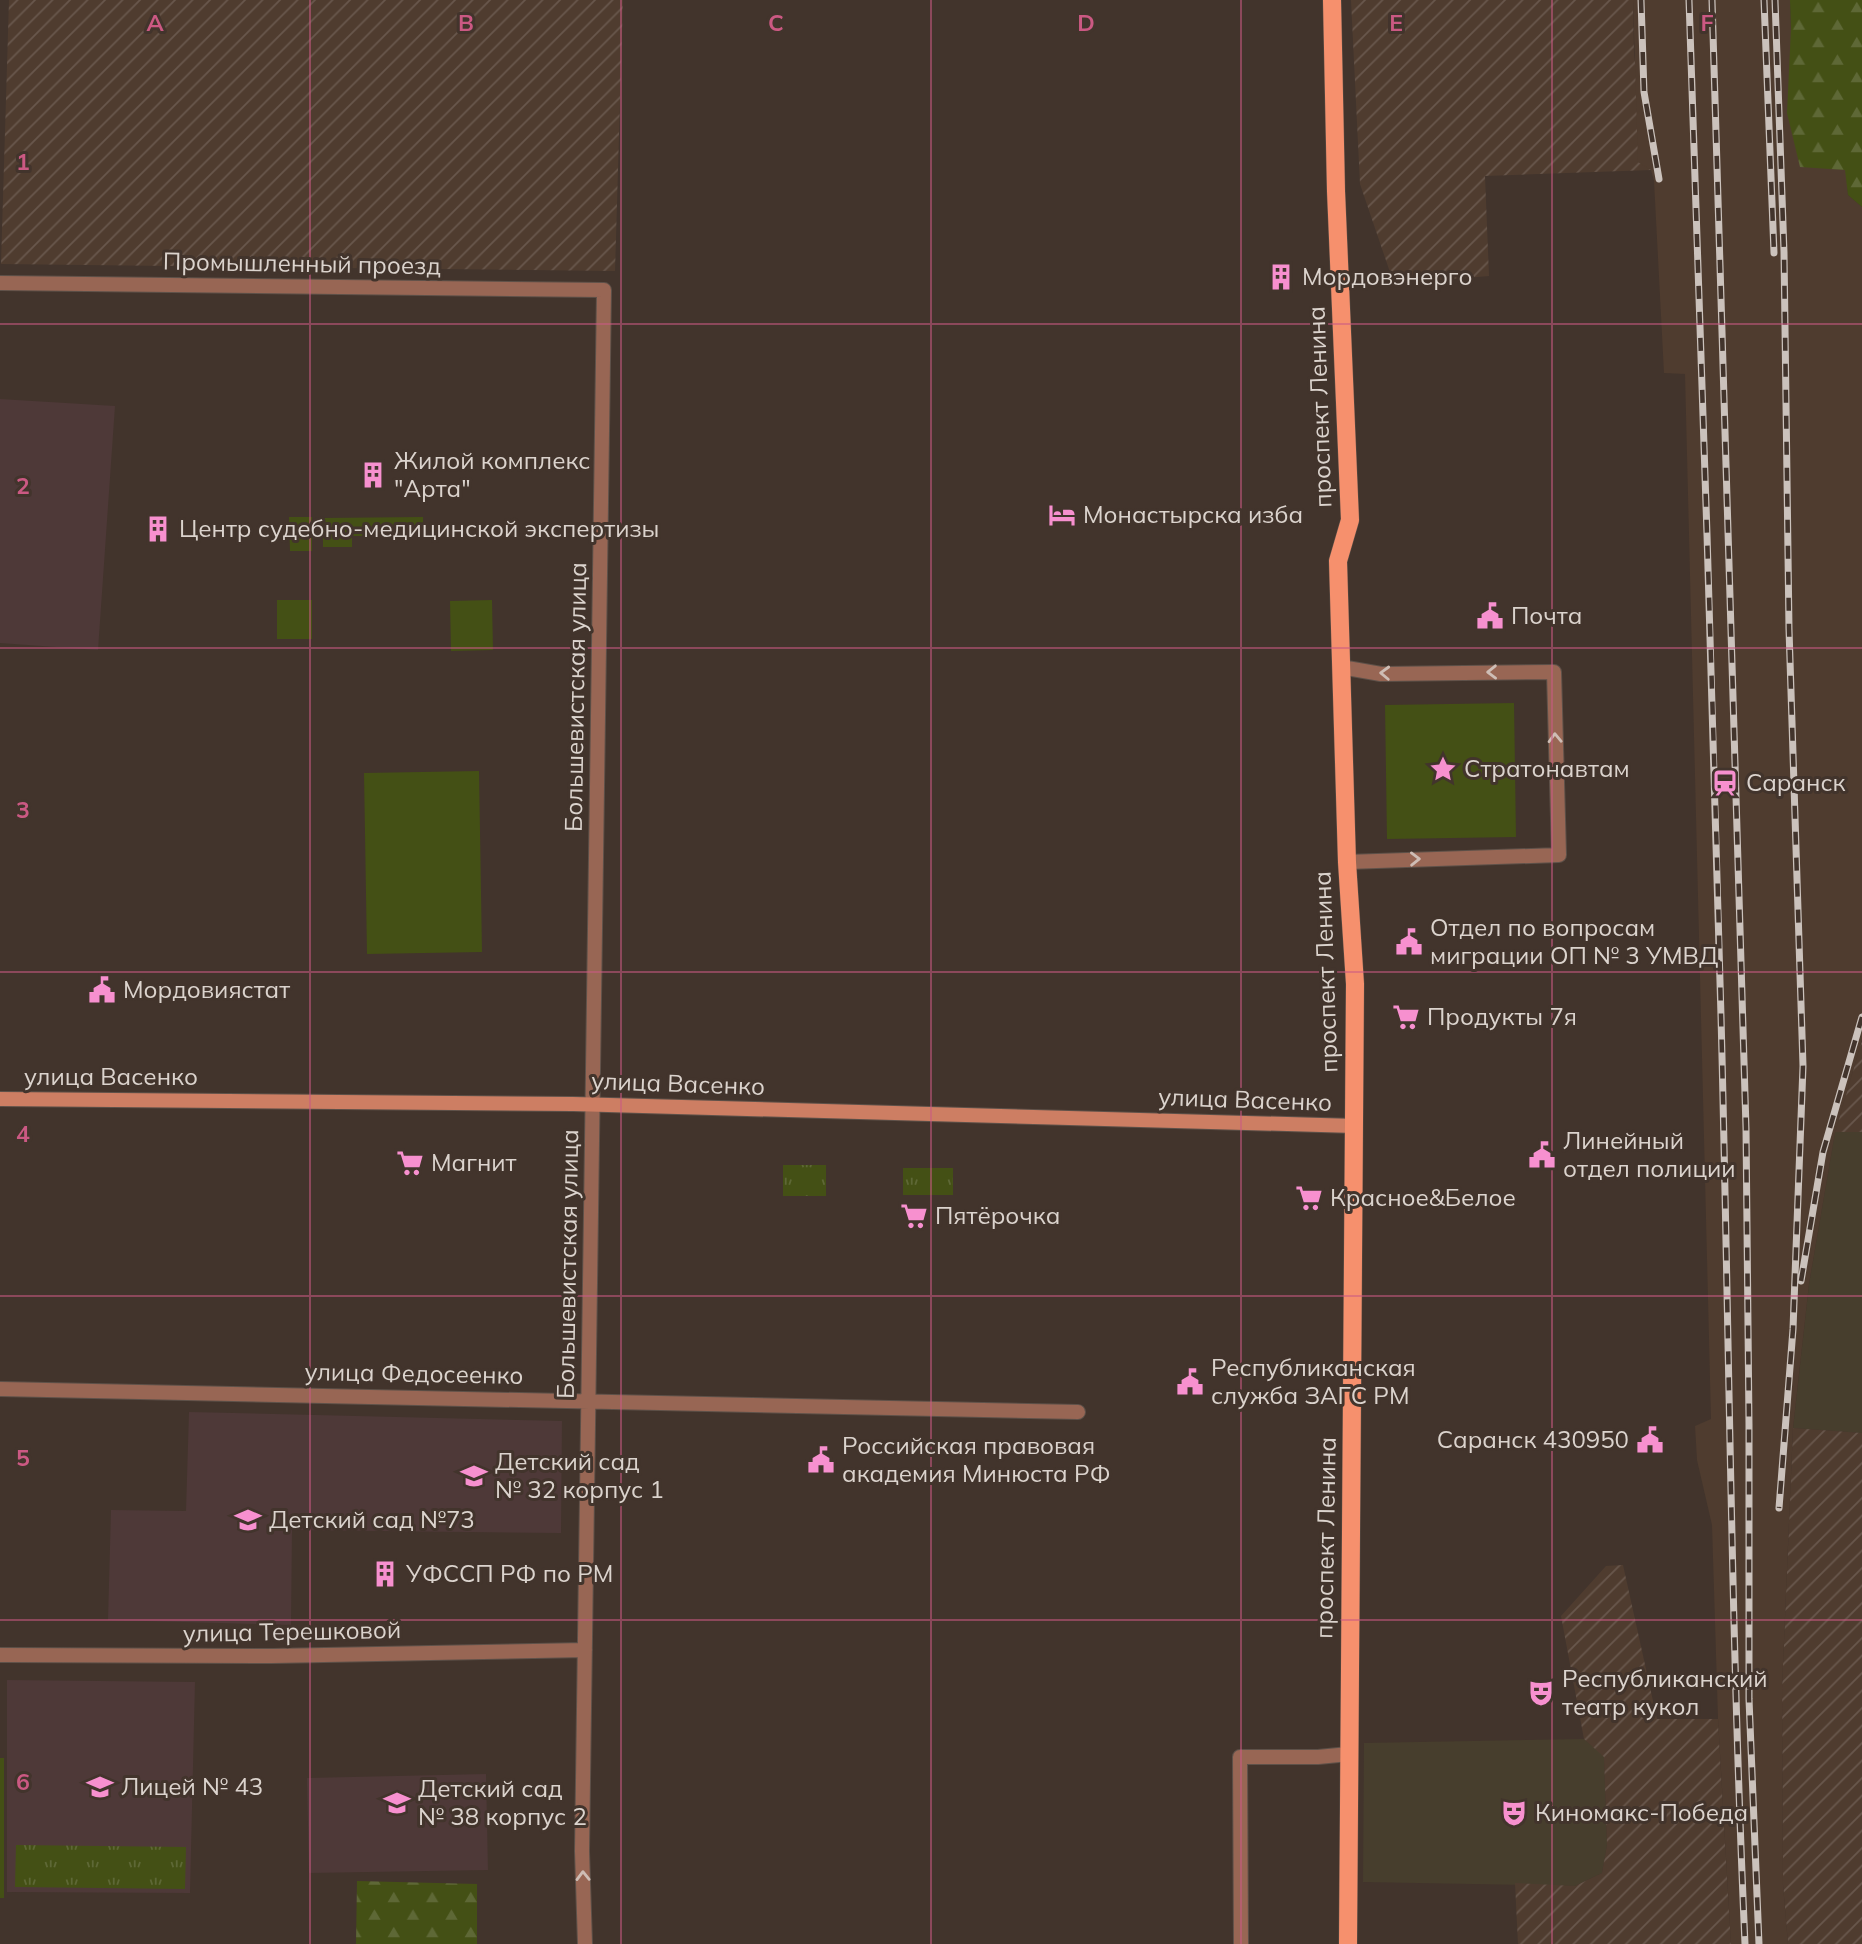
<svg xmlns="http://www.w3.org/2000/svg" width="1862" height="1944" font-family="Mulish,sans-serif">
<style>
.commercial{fill:#473e2d}
.industrial{fill:url(#industrial-furrows)}
.education{fill:#4e3938}
.built{fill:#4f3c2f}
.grass{fill:url(#grass-tufts)}
.forest{fill:url(#forest-firs)}
.park{fill:#445015}
.lines{fill:none;stroke-linecap:round;stroke-linejoin:round}
.minor-casing{stroke:#5e5149;stroke-width:16}
.secondary-casing{stroke:#5e5149;stroke-width:16}
.primary-casing{stroke:#5e5149;stroke-width:19}
.minor{stroke:#986654;stroke-width:14}
.secondary{stroke:#cd7e63;stroke-width:14}
.primary{stroke:#f6906d;stroke-width:18}
.rail-casing{stroke:#cbc2bc;stroke-width:7}
.rail{stroke:#42342c;stroke-width:4.5;stroke-dasharray:13;stroke-linecap:butt}
.oneway{stroke:#cebdb5}
.grid{fill:none;stroke:#cb5983;stroke-width:2;stroke-opacity:0.55}
.labels{text-anchor:middle;stroke-width:6;stroke-linejoin:round;paint-order:stroke}
.street-label{font-size:24px;fill:#dbd3cd;stroke:#42342c}
.poi-label{font-size:24px;fill:#dbd3cd;stroke:#42342c;text-anchor:start}
.grid-label{font-size:23px;text-anchor:middle;font-weight:bold;fill:#cb5983;stroke:#42342c;stroke-width:6;stroke-linejoin:round;paint-order:stroke}
</style>
<defs>
<pattern id="industrial-furrows" width="10" height="10" patternUnits="userSpaceOnUse" patternTransform="scale(1.75)"><rect width="10" height="10" fill="#4f3c2f"/><path d="M-1 1l2-2M0 10L10 0M9 11l2-2" fill="none" stroke="#68574c"/></pattern>
<pattern id="grass-tufts" width="24" height="20" patternUnits="userSpaceOnUse" patternTransform="scale(1.75)"><rect width="24" height="20" fill="#445015"/><path d="M3 7l-1-3M5 7V3M7 7l1-3M15 17l-1-3M17 17v-4M19 17l1-3" fill="none" stroke="#5e6836"/></pattern>
<pattern id="forest-firs" width="22" height="20" patternUnits="userSpaceOnUse" patternTransform="scale(1.75)"><rect width="22" height="20" fill="#445015"/><path d="M5 1l3.5 6h-7zM16 11l3.5 6h-7z" fill="#5e6836"/></pattern>
</defs>
<rect width="100%" height="100%" fill="#42342c"/>
<path class="commercial" d="M1835 1132H1862V1433L1793 1428 1809 1284Z
M1584 1739 1604 1756 1607 1845 1602 1873 1575 1886 1363 1882 1364 1743Z"/>
<path class="industrial" d="M9 0H623L615 271 1 264Z
M1351 0H1633L1634 55 1651 170 1485 176 1489 276 1394 284 1360 184Z
M1862 1040V1132H1835L1849 1084Z
M1793 1428 1862 1433V1944H1788L1783 1885 1782 1688Z
M1623 1565 1657 1719H1718L1731 1944H1518L1515 1883 1575 1886 1602 1873 1607 1845 1604 1757 1584 1739 1561 1616 1606 1566Z"/>
<path class="education" d="M0 399 115 406 98 650 0 643Z
M189 1412 562 1421 561 1533 292 1530 291 1625 108 1620 111 1510 186 1511Z
M7 1680 195 1682 190 1893 7 1892Z
M486 1774 488 1870 309 1873 307 1778Z"/>
<path class="built" d="M1633 0H1790L1791 28 1846 170 1848 195 1862 207V1040L1835 1133 1809 1284 1793 1428 1782 1688 1783 1885 1788 1944H1731L1718 1719 1712 1525 1697 1460 1695 1426 1711 1419 1685 374 1664 373 1654 181 1651 170 1638 162Z"/>
<path class="grass" d="M783 1165H826V1196H783Z
M903 1168H953V1195H903Z
M16 1845 186 1847 185 1889 15 1887Z"/>
<path class="forest" d="M1790 0H1862V207L1848 195 1845 170 1800 167 1787 113 1791 28Z
M357 1881 477 1884V1944H356Z"/>
<path class="park" d="M289 517H312V551H290Z
M423 517V536H352V547H323V518Z
M277 600H312V639H277Z
M492 600 493 650 451 651 450 601Z
M1514 703 1516 837 1387 839 1385 705Z
M479 771 482 952 367 954 364 773Z
M0 1758H4V1898H0Z"/>
<g class="lines">
<g class="minor-casing">
<path id="minor" d="M0 283 604 290 582 1851 585 1944
M1341 667 1381 674 1554 672 1559 855 1347 862
M0 1389 1078 1412
M0 1655 272 1656 585 1650
M1241 1944 1240 1757H1318L1349 1754"/>
</g>
<g class="secondary-casing">
<path id="secondary" d="M0 1099 573 1104 1355 1126"/>
</g>
<g class="primary-casing">
<path id="primary" d="M1332 0 1336 191 1350 520 1338 561 1347 862 1355 984 1348 1944"/>
</g>
<use href="#minor" class="minor"/>
<use href="#secondary" class="secondary"/>
<use href="#primary" class="primary"/>
<g class="rail-casing">
<path id="rail" d="M1641 0 1644 92 1659 179
M1689 0C1700 339 1713 677 1721 1016 1729 1325 1731 1635 1745 1944
M1712 0 1746 1128 1749 1424V1699L1759 1944
M1764 0 1774 253
M1775 0 1784 252 1789 629 1803 1066 1793 1329 1779 1508
M1801 1281 1823 1152 1862 1017"/>
</g>
<use href="#rail" class="rail"/>
</g>
<defs><path id="oneway-chevron" d="M-2-3.5L2.5 0L-2 3.5" fill="none" stroke-width="1.6" stroke-linecap="round" stroke-linejoin="round" transform="scale(1.75)"/></defs>
<g class="oneway">
<use href="#oneway-chevron" transform="translate(1492 672) rotate(179)"/>
<use href="#oneway-chevron" transform="translate(1385 673) rotate(-178)"/>
<use href="#oneway-chevron" transform="translate(1555 738) rotate(-92)"/>
<use href="#oneway-chevron" transform="translate(1415 859) rotate(-1)"/>
<use href="#oneway-chevron" transform="translate(583 1876) rotate(-91)"/>
</g>
<path class="grid" d="M310 0V1944M621 0V1944M931 0V1944M1241 0V1944M1552 0V1944M0 324H1862M0 648H1862M0 972H1862M0 1296H1862M0 1620H1862"/>
<defs>
<g id="building-bare" transform="scale(2.1)"><path d="M-4-6H4V6H1V3H-1V6H-4ZM-2.5-4.3h1.7v1.8h-1.7ZM.8-4.3h1.7v1.8H.8ZM-2.5-1h1.7V.8h-1.7ZM.8-1h1.7V.8H.8Z" fill="#f790cf" stroke="#42342c" stroke-width="2.5" paint-order="stroke"/></g>
<g id="hotel-bare" transform="scale(2.1)"><path d="M-6-4.5h1.5V1H6V5H4.5V3h-9V5H-6ZM-4 0a1.8 1.8 0 1 1 3.6 0ZM.5 0V-2.5h3Q6-2.5 6 0Z" fill="#f790cf" stroke="#42342c" stroke-width="2.5" paint-order="stroke"/></g>
<g id="civic-bare" transform="scale(2.1)"><path d="M-.6-6.5H3V-4.5H.6V-3L4-1V1h2V6H-6V1h2V-1L-.6-3ZM-1.2 2.5V6h2.4V2.5Z" fill="#f790cf" stroke="#42342c" stroke-width="2.5" paint-order="stroke"/></g>
<g id="sight-bare" transform="scale(2.1)"><path d="M0-6L1.8-2.2L6-1.7L2.9 1.2L3.7 5.4L0 3.3L-3.7 5.4L-2.9 1.2L-6-1.7L-1.8-2.2Z" fill="#f790cf" stroke="#42342c" stroke-width="2.5" paint-order="stroke"/></g>
<g id="station-bare" transform="scale(2.1)"><path d="M-3-6H3Q5-6 5-4V2Q5 4 3 4L4.5 6H3L1.5 4h-3L-3 6H-4.5L-3 4Q-5 4-5 2V-4Q-5-6-3-6ZM-3.5-4v3h7v-3ZM-3.5 1v1.5H-2V1ZM2 1v1.5H3.5V1Z" fill="#f790cf" stroke="#42342c" stroke-width="2.5" paint-order="stroke"/></g>
<g id="supermarket-bare" transform="scale(2.1)"><path d="M-6-5.5h2.5l.6 2H6L4.5 2H-2.5L-4.4-4H-6ZM-1.5 3.2a1.3 1.3 0 1 0 .1 0ZM3 3.2a1.3 1.3 0 1 0 .1 0Z" fill="#f790cf" stroke="#42342c" stroke-width="2.5" paint-order="stroke"/></g>
<g id="school-bare" transform="scale(2.1)"><path d="M0-5L7-2L0 1L-7-2ZM-4 1L0 2.5L4 1V4Q0 6-4 4Z" fill="#f790cf" stroke="#42342c" stroke-width="2.5" paint-order="stroke"/></g>
<g id="theatre-bare" transform="scale(2.1)"><path d="M-5-5.5Q0-4 5-5.5V0Q5 5 0 6Q-5 5-5 0ZM-3.3-2.5H-1v1.5H-3.3ZM1-2.5H3.3v1.5H1ZM-2.8 1Q0 5.5 2.8 1Z" fill="#f790cf" stroke="#42342c" stroke-width="2.5" paint-order="stroke"/></g>
</defs>
<g fill-rule="evenodd">
<use href="#building-bare" x="1281" y="277"/>
<use href="#building-bare" x="373" y="475"/>
<use href="#hotel-bare" x="1062" y="515"/>
<use href="#building-bare" x="158" y="529"/>
<use href="#civic-bare" x="1490" y="616"/>
<use href="#sight-bare" x="1443" y="769"/>
<use href="#station-bare" x="1725" y="783"/>
<use href="#civic-bare" x="1409" y="942"/>
<use href="#civic-bare" x="102" y="990"/>
<use href="#supermarket-bare" x="1406" y="1017"/>
<use href="#civic-bare" x="1542" y="1155"/>
<use href="#supermarket-bare" x="410" y="1163"/>
<use href="#supermarket-bare" x="1309" y="1198"/>
<use href="#supermarket-bare" x="914" y="1216"/>
<use href="#civic-bare" x="1190" y="1382"/>
<use href="#civic-bare" x="1650" y="1440"/>
<use href="#civic-bare" x="821" y="1460"/>
<use href="#school-bare" x="474" y="1476"/>
<use href="#school-bare" x="248" y="1520"/>
<use href="#building-bare" x="385" y="1574"/>
<use href="#theatre-bare" x="1541" y="1693"/>
<use href="#school-bare" x="100" y="1787"/>
<use href="#school-bare" x="397" y="1803"/>
<use href="#theatre-bare" x="1514" y="1813"/>
</g>
<g class="labels">
<g class="street-label">
<text transform="translate(302 264) rotate(1)" y="8">Промышленный проезд</text>
<text transform="translate(1320 407) rotate(-92)" y="8">проспект Ленина</text>
<text transform="translate(576 697) rotate(-89)" y="8">Большевистская улица</text>
<text transform="translate(1326 972) rotate(-92)" y="8">проспект Ленина</text>
<text x="111" y="1085">улица Васенко</text>
<text transform="translate(678 1084) rotate(2)" y="8">улица Васенко</text>
<text transform="translate(1245 1100) rotate(2)" y="8">улица Васенко</text>
<text transform="translate(568 1264) rotate(-89)" y="8">Большевистская улица</text>
<text transform="translate(414 1374) rotate(1)" y="8">улица Федосеенко</text>
<text transform="translate(1326 1538) rotate(-89)" y="8">проспект Ленина</text>
<text transform="translate(292 1632) rotate(-1)" y="8">улица Терешковой</text>
</g>
<g class="poi-label">
<text x="1302" y="285">Мордовэнерго</text>
<text x="394" y="469">Жилой комплекс<tspan x="394" dy="28">"Арта"</tspan></text>
<text x="1083" y="523">Монастырска изба</text>
<text x="179" y="537">Центр судебно-медицинской экспертизы</text>
<text x="1511" y="624">Почта</text>
<text x="1464" y="777">Стратонавтам</text>
<text x="1746" y="791">Саранск</text>
<text x="1430" y="936">Отдел по вопросам<tspan x="1430" dy="28">миграции ОП № 3 УМВД</tspan></text>
<text x="123" y="998">Мордовиястат</text>
<text x="1427" y="1025">Продукты 7я</text>
<text x="1563" y="1149">Линейный<tspan x="1563" dy="28">отдел полиции</tspan></text>
<text x="431" y="1171">Магнит</text>
<text x="1330" y="1206">Красное&amp;Белое</text>
<text x="935" y="1224">Пятёрочка</text>
<text x="1211" y="1376">Республиканская<tspan x="1211" dy="28">служба ЗАГС РМ</tspan></text>
<text x="1629" y="1448" text-anchor="end">Саранск 430950</text>
<text x="842" y="1454">Российская правовая<tspan x="842" dy="28">академия Минюста РФ</tspan></text>
<text x="495" y="1470">Детский сад<tspan x="495" dy="28">№ 32 корпус 1</tspan></text>
<text x="269" y="1528">Детский сад №73</text>
<text x="406" y="1582">УФССП РФ по РМ</text>
<text x="1562" y="1687">Республиканский<tspan x="1562" dy="28">театр кукол</tspan></text>
<text x="121" y="1795">Лицей № 43</text>
<text x="418" y="1797">Детский сад<tspan x="418" dy="28">№ 38 корпус 2</tspan></text>
<text x="1535" y="1821">Киномакс-Победа</text>
</g>
</g>
<g class="grid-label">
<text x="155" y="31">A</text>
<text x="466" y="31">B</text>
<text x="776" y="31">C</text>
<text x="1086" y="31">D</text>
<text x="1396" y="31">E</text>
<text x="1707" y="31">F</text>
<text x="23" y="170">1</text>
<text x="23" y="494">2</text>
<text x="23" y="818">3</text>
<text x="23" y="1142">4</text>
<text x="23" y="1466">5</text>
<text x="23" y="1790">6</text>
</g>
</svg>
